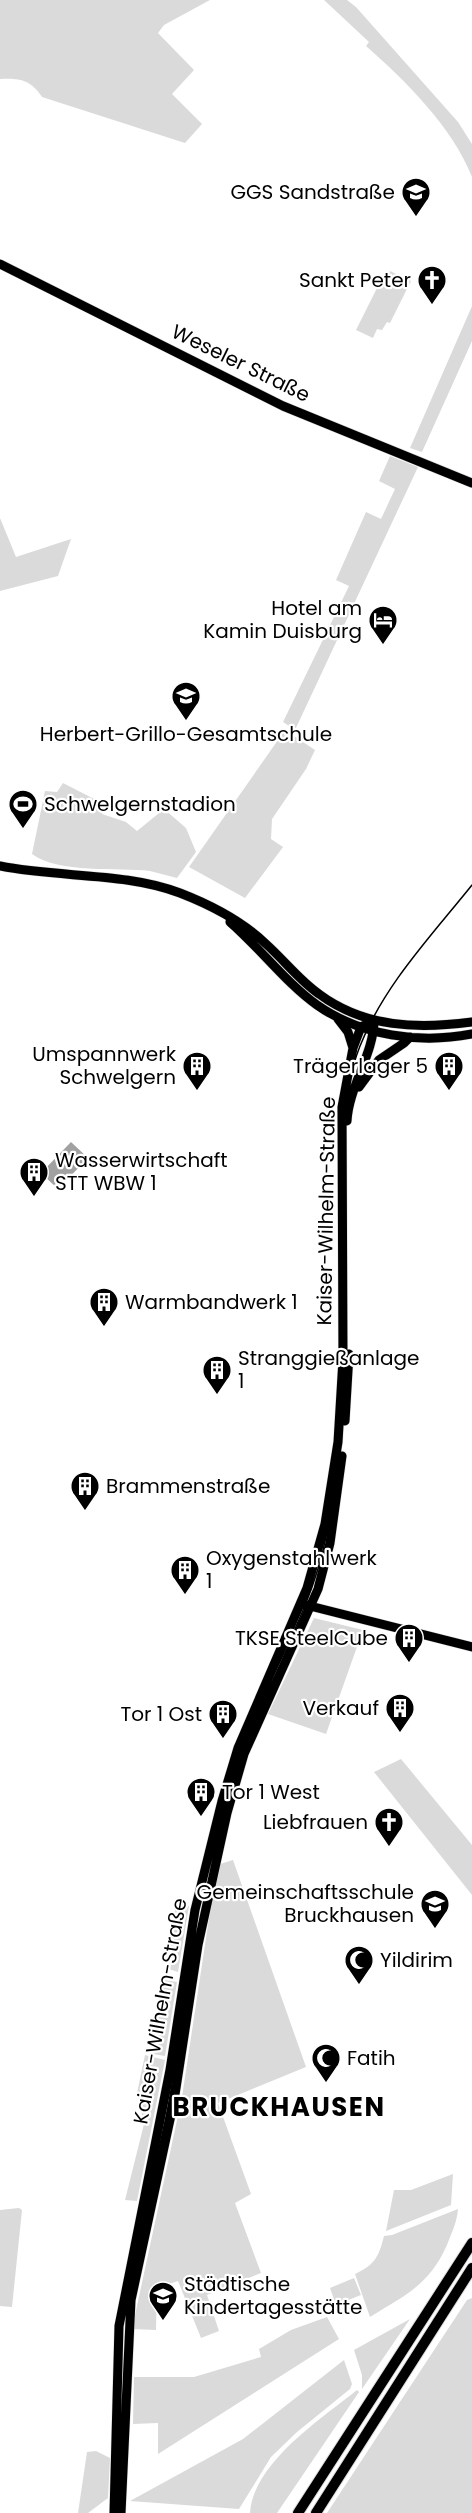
<svg xmlns="http://www.w3.org/2000/svg" width="472" height="2513" font-family="Poppins,sans-serif">
<style>
.green{fill:#dadada}
.water{fill:#a1a1a1}
.lines{fill:none;stroke-linecap:round;stroke-linejoin:round}
.major-casing{stroke:#dbdbdb;stroke-width:10}
.highway-casing{stroke:#dbdbdb;stroke-width:12}
.major{stroke:#000;stroke-width:9}
.highway{stroke:#000;stroke-width:10}
.tram{stroke:#000;stroke-width:1.5}
.labels{text-anchor:middle;stroke-width:4.5;stroke-linejoin:round;paint-order:stroke}
.poi-label{font-size:20px;fill:#000;stroke:#fff;text-anchor:end}
.street-label{font-size:20px;fill:#000;stroke:#fff}
.district-label{font-size:26px;font-weight:bold;letter-spacing:1.5px;fill:#000;stroke:#fff}
</style>
<rect width="100%" height="100%" fill="#fff"/>
<path class="green" d="M0 0H210L164 25 158 33 194 70 172 94 202 124 185 143 42 97C31 80 20 78 0 79Z
M324 0H347L356 7 458 122 472 144V177C452 127 406 81 366 46L369 42Z
M390 271 411 281 390 323 387 322 382 330 377 329 373 338 356 330 378 286 381 288Z
M472 306V341L422 452 410 448Z
M390 456 418 467 295 730 283 722 349 586 336 580 366 512 381 519 395 489 379 481Z
M0 518 16 557 71 539 58 576 0 591Z
M285 730 315 750 306 769 272 819 271 839 283 847 245 898 189 867Z
M63 783 104 804 102 814 126 822 137 831 164 809 186 828 196 852 177 878C168 876 159 873 150 871 117 867 59 874 32 854L45 791 57 792Z
M314 1618 363 1630 326 1734 268 1714Z
M401 1759 472 1845V1895L374 1772Z
M233 1860 306 2067 218 2103 251 2194 235 2203 261 2273 207 2295 219 2331 201 2338 178 2281 157 2288 156 2330 132 2329 182 2097 217 1865Z
M176 1904 189 1906 178 1972 166 1968Z
M164 1980 177 1982 165 2056 153 2054Z
M145 2055 165 2060 137 2201 125 2200 144 2124 137 2093Z
M453 2174 451 2205 386 2231 394 2190H411Z
M19 2208 22 2210 12 2307 0 2306V2210Z
M458 2209C457 2222 452 2232 447 2245 429 2285 407 2294 370 2317L355 2274C375 2265 379 2256 384 2236L392 2235Z
M354 2278 361 2295 336 2305 330 2288Z
M472 2298V2513H327L467 2300Z
M327 2317 339 2339 158 2454V2423L133 2424 134 2377H194L261 2357 259 2349 291 2330Z
M410 2319 362 2389V2375L354 2350Z
M344 2360 352 2384 350 2389 297 2432 271 2457 239 2509 130 2501 243 2439Z
M357 2390 359 2392 277 2513H250C253 2463 321 2419 357 2390Z
M96 2451 110 2458 108 2498 88 2513H78L87 2452Z"/>
<path class="water" d="M71 1142 88 1158 58 1189 41 1173Z"/>
<g class="lines">
<g class="major-casing">
<path id="major" d="M0 264 283 406 472 483
M0 866C58 878 126 872 180 893 211 905 242 921 266 944 284 960 299 980 319 994 365 1028 418 1029 472 1022
M230 922C259 947 287 984 317 1005 361 1036 420 1044 472 1034
M338 1019 348 1032 353 1048
M359 1087 379 1060 404 1043 410 1037
M347 1121C349 1086 374 1054 374 1020
M345 1421 349 1354
M306 1605 472 1647
M114 2513 119 2326 170 2070 195 1910 222 1801 238 1748 307 1588 325 1524 338 1442 343 1359 342 1107 353 1048 361 1027 374 1020
M121 2513 131 2300 174 2101 198 1945 227 1813 244 1754 318 1589 330 1543 342 1456"/>
</g>
<g class="highway-casing">
<path id="highway" d="M298 2513 472 2243
M316 2513 472 2268"/>
</g>
<use href="#major" class="major"/>
<use href="#highway" class="highway"/>
<path class="tram" d="M0 263 262 394 472 482
M117 2513C122 2451 115 2388 121 2326 129 2255 152 2186 166 2117 179 2056 183 1993 194 1932 202 1884 215 1837 227 1791 250 1703 309 1625 326 1537 344 1447 345 1356 344 1265 343 1193 333 1115 360 1046 384 985 432 935 472 885"/>
</g>
<defs>
<g id="school-pin" transform="scale(1.5)"><path d="M0 17L-7.5 6A9.5 9.5 0 1 1 7.5 6Z" fill="#000" stroke="#fff"/><path d="M0-5L7-2L0 1L-7-2ZM-4 1L0 2.5L4 1V4Q0 6-4 4Z" fill="#fff"/></g>
<g id="church-pin" transform="scale(1.5)"><path d="M0 17L-7.5 6A9.5 9.5 0 1 1 7.5 6Z" fill="#000" stroke="#fff"/><path d="M-1.2-6h2.4v3.5h3.3v2.4h-3.3V6h-2.4V-.1h-3.3v-2.4h3.3Z" fill="#fff"/></g>
<g id="hotel-pin" transform="scale(1.5)"><path d="M0 17L-7.5 6A9.5 9.5 0 1 1 7.5 6Z" fill="#000" stroke="#fff"/><path d="M-6-4.5h1.5V1H6V5H4.5V3h-9V5H-6ZM-4 0a1.8 1.8 0 1 1 3.6 0ZM.5 0V-2.5h3Q6-2.5 6 0Z" fill="#fff"/></g>
<g id="stadium-pin" transform="scale(1.5)"><path d="M0 17L-7.5 6A9.5 9.5 0 1 1 7.5 6Z" fill="#000" stroke="#fff"/><path d="M0-5a6.5 5 0 1 0 0 10a6.5 5 0 1 0 0-10ZM-3.5-1.8h7v3.6h-7Z" fill="#fff"/></g>
<g id="building-pin" transform="scale(1.5)"><path d="M0 17L-7.5 6A9.5 9.5 0 1 1 7.5 6Z" fill="#000" stroke="#fff"/><path d="M-4-6H4V6H1V3H-1V6H-4ZM-2.5-4.3h1.7v1.8h-1.7ZM.8-4.3h1.7v1.8H.8ZM-2.5-1h1.7V.8h-1.7ZM.8-1h1.7V.8H.8Z" fill="#fff"/></g>
<g id="mosque-pin" transform="scale(1.5)"><path d="M0 17L-7.5 6A9.5 9.5 0 1 1 7.5 6Z" fill="#000" stroke="#fff"/><path d="M3.5-4.9A6 6 0 1 0 3.5 4.9A5 5 0 1 1 3.5-4.9Z" fill="#fff"/></g>
</defs>
<g fill-rule="evenodd">
<use href="#school-pin" x="416" y="192"/>
<use href="#church-pin" x="432" y="280"/>
<use href="#hotel-pin" x="383" y="620"/>
<use href="#school-pin" x="186" y="696"/>
<use href="#stadium-pin" x="23" y="804"/>
<use href="#building-pin" x="197" y="1066"/>
<use href="#building-pin" x="449" y="1066"/>
<use href="#building-pin" x="34" y="1172"/>
<use href="#building-pin" x="104" y="1302"/>
<use href="#building-pin" x="217" y="1370"/>
<use href="#building-pin" x="85" y="1486"/>
<use href="#building-pin" x="185" y="1570"/>
<use href="#building-pin" x="409" y="1638"/>
<use href="#building-pin" x="400" y="1708"/>
<use href="#building-pin" x="223" y="1714"/>
<use href="#building-pin" x="201" y="1792"/>
<use href="#church-pin" x="389" y="1822"/>
<use href="#school-pin" x="435" y="1904"/>
<use href="#mosque-pin" x="359" y="1960"/>
<use href="#mosque-pin" x="326" y="2058"/>
<use href="#school-pin" x="163" y="2296"/>
</g>
<g class="labels">
<g class="poi-label">
<text x="395" y="199">GGS Sandstraße</text>
<text x="411" y="287">Sankt Peter</text>
<text x="362" y="615">Hotel am<tspan x="362" dy="23">Kamin Duisburg</tspan></text>
<text x="186" y="741" text-anchor="middle">Herbert-Grillo-Gesamtschule</text>
<text x="44" y="811" text-anchor="start">Schwelgernstadion</text>
<text x="176" y="1061">Umspannwerk<tspan x="176" dy="23">Schwelgern</tspan></text>
<text x="428" y="1073">Trägerlager 5</text>
<text x="55" y="1167" text-anchor="start">Wasserwirtschaft<tspan x="55" dy="23">STT WBW 1</tspan></text>
<text x="125" y="1309" text-anchor="start">Warmbandwerk 1</text>
<text x="238" y="1365" text-anchor="start">Stranggießanlage<tspan x="238" dy="23">1</tspan></text>
<text x="106" y="1493" text-anchor="start">Brammenstraße</text>
<text x="206" y="1565" text-anchor="start">Oxygenstahlwerk<tspan x="206" dy="23">1</tspan></text>
<text x="388" y="1645">TKSE SteelCube</text>
<text x="379" y="1715">Verkauf</text>
<text x="202" y="1721">Tor 1 Ost</text>
<text x="222" y="1799" text-anchor="start">Tor 1 West</text>
<text x="368" y="1829">Liebfrauen</text>
<text x="414" y="1899">Gemeinschaftsschule<tspan x="414" dy="23">Bruckhausen</tspan></text>
<text x="380" y="1967" text-anchor="start">Yildirim</text>
<text x="347" y="2065" text-anchor="start">Fatih</text>
<text x="184" y="2291" text-anchor="start">Städtische<tspan x="184" dy="23">Kindertagesstätte</tspan></text>
</g>
<g class="street-label">
<text transform="translate(241 363) rotate(26)" y="7">Weseler Straße</text>
<text transform="translate(326 1211) rotate(-89)" y="7">Kaiser-Wilhelm-Straße</text>
<text transform="translate(160 2011) rotate(-80)" y="7">Kaiser-Wilhelm-Straße</text>
</g>
<g class="district-label">
<text x="279" y="2116">BRUCKHAUSEN</text>
</g>
</g>
</svg>
